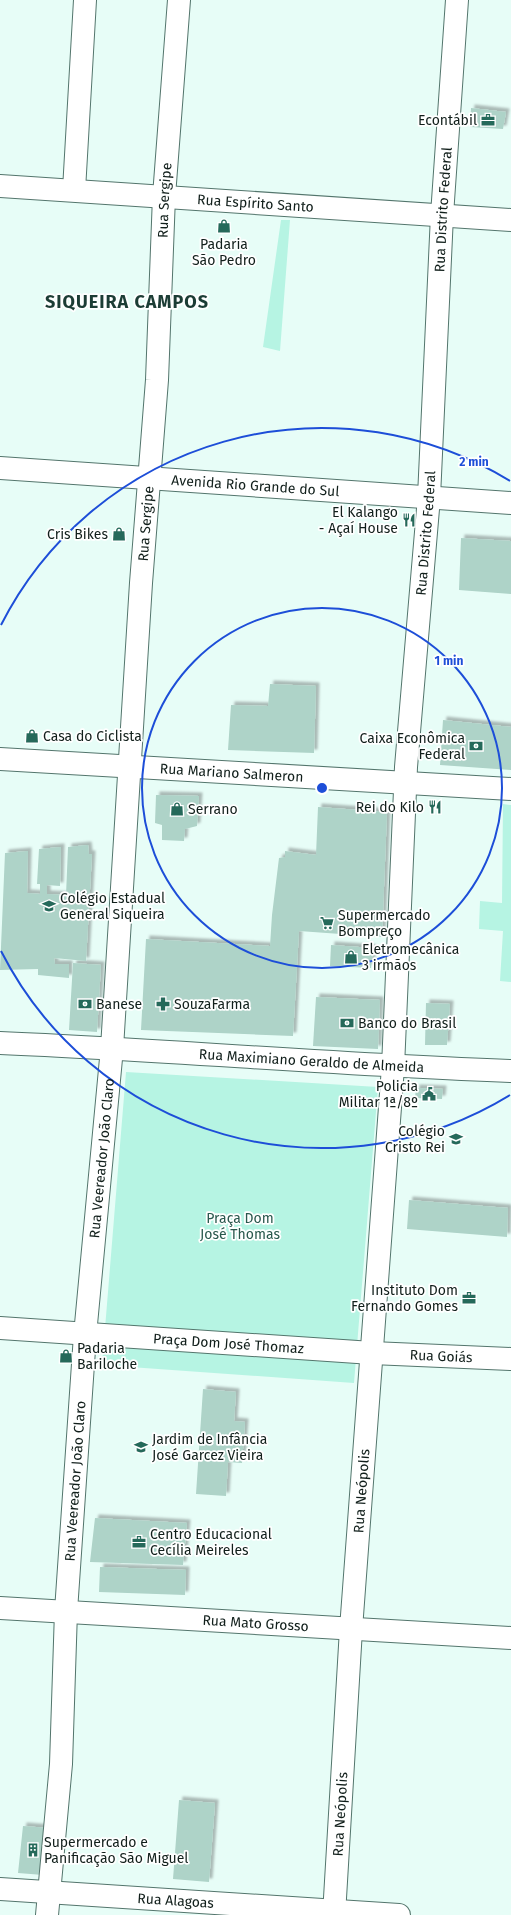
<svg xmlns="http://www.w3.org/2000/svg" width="511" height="1915" font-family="'Fira Sans',sans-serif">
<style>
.green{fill:#b6f4e3}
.building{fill:#aed3c8;filter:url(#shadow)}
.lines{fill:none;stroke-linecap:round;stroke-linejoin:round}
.minor-casing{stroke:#53756c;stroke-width:24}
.major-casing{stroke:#53756c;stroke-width:24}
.minor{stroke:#fff;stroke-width:22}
.major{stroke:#fff;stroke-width:22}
.ring{fill:none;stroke:#1d4ed8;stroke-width:2}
.labels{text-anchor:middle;stroke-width:3.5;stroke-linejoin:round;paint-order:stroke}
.poi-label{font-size:14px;fill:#111f1b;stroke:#fff;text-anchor:start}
.street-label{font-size:14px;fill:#111f1b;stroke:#fff}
.park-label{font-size:14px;fill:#29584d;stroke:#fff}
.district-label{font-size:18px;font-weight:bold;letter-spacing:1px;fill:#1c3d35;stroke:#fff}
.centre{fill:#1d4ed8;stroke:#fff;stroke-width:2}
.ring-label{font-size:12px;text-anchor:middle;font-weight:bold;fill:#1d4ed8;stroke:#fff;stroke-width:3.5;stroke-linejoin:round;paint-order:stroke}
</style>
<defs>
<filter id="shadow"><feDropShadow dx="3.5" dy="-3.5" stdDeviation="1" flood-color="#0004"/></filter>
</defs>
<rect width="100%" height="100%" fill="#e7fdf7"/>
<path class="green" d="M281 220H290L280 351 263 347Z
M503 804 511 805V982L500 981 503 931 479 929 480 901 502 903Z
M126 1072 378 1087 354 1383 102 1365Z"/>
<path class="building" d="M471 108 506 112 503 129 470 127Z
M461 538 511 541V594L459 590Z
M270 684 316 686 314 753 228 750 231 705 268 706Z
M443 720 511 727V770L440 765Z
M156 795 199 796 197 826 185 829 184 841 162 840V825L155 823Z
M318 807 387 812 382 937 299 931 293 1036 141 1030 146 939 270 946 272 915 279 858 285 857V851L316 855Z
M88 845 89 854H92L86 961 54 958 55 964H69V978L38 975V969L0 970 5 853 28 851 27 893 40 894V884H37L39 849 61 847 60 886 47 885V894L66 895 68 847Z
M331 945 373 948 371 968 330 966Z
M73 963 101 965 97 1032 69 1030Z
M316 997 380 1000 378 1049 313 1046Z
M426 1003 450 1004 447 1045H425Z
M416 1088 443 1089 442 1099 415 1098Z
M409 1200 508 1208 507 1237 407 1229Z
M203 1389 236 1392 234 1421 245 1422 242 1463 228 1462 226 1496 196 1494Z
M95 1518 187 1523 183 1565 90 1562Z
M100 1567 186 1570 185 1595 99 1592Z
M179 1800 215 1803 209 1882 173 1879Z
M23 1826 48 1828 43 1875 18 1873Z"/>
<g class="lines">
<g class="minor-casing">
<g id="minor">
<path id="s1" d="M0 186 511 220"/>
<path d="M74 190 85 0"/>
<path id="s2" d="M0 468 511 503"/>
<path id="s3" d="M0 1328 372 1353 511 1359"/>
<path id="s4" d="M0 1608 511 1638"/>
<path id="s5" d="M0 1889 399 1915"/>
<path id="s6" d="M47 1915 61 1764 66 1611 85 1335 112 1048 141 583 157 380 164 196 179 0"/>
<path id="s7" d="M334 1915 351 1629 393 1067 406 767 429 497 442 215 457 0"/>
</g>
</g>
<g class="major-casing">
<g id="major">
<path id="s8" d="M0 759 511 789"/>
<path id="s9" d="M0 1043C170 1050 340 1065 511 1071"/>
</g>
</g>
<use href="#minor" class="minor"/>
<use href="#major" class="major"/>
</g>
<g class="ring">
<circle cx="322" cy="788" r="180"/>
<path d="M510 1095A360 360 0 0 1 1 951M1 625A360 360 0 0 1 510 481"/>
</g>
<defs>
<g id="office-bare" transform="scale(1.08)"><path d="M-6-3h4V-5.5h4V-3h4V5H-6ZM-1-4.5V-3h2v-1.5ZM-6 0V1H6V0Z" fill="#25695a" stroke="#fff" stroke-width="2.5" paint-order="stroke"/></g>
<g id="shop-bare" transform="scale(1.08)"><path d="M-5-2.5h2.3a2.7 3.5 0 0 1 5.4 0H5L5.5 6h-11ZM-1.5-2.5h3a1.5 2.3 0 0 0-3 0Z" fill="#25695a" stroke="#fff" stroke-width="2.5" paint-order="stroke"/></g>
<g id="restaurant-bare" transform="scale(1.08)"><path d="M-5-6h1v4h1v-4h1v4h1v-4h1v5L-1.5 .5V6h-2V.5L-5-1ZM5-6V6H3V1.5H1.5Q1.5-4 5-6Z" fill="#25695a" stroke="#fff" stroke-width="2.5" paint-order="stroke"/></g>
<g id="bank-bare" transform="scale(1.08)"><path d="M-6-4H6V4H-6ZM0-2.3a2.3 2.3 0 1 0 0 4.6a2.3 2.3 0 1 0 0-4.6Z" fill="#25695a" stroke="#fff" stroke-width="2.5" paint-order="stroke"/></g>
<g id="school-bare" transform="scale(1.08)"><path d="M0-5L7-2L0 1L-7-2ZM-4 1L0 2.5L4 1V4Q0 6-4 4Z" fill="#25695a" stroke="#fff" stroke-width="2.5" paint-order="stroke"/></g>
<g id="supermarket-bare" transform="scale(1.08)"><path d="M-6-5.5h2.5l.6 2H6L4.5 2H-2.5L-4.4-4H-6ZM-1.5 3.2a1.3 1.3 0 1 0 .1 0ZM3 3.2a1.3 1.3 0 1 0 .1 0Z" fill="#25695a" stroke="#fff" stroke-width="2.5" paint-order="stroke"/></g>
<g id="pharmacy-bare" transform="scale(1.08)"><path d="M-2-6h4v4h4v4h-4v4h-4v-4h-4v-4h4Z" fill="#25695a" stroke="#fff" stroke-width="2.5" paint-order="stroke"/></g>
<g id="civic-bare" transform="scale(1.08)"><path d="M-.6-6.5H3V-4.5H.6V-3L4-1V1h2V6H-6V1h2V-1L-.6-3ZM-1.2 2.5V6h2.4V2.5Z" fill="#25695a" stroke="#fff" stroke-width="2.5" paint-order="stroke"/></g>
<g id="building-bare" transform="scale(1.08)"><path d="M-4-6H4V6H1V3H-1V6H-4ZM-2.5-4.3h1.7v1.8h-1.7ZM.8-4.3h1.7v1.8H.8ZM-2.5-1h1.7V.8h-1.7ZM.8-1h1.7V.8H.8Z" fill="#25695a" stroke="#fff" stroke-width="2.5" paint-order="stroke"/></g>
</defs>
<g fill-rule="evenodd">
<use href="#office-bare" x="488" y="120"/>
<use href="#shop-bare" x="224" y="226"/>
<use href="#restaurant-bare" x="409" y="520"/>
<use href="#shop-bare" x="119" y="534"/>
<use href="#shop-bare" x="32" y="736"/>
<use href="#bank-bare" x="476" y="746"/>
<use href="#restaurant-bare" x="435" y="807"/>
<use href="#shop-bare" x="177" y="809"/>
<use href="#school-bare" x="49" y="906"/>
<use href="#supermarket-bare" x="327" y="923"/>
<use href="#shop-bare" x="351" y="957"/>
<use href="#bank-bare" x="85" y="1004"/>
<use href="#pharmacy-bare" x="163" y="1004"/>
<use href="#bank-bare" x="347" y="1023"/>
<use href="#civic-bare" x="429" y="1094"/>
<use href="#school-bare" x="456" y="1139"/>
<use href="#office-bare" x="469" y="1298"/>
<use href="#shop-bare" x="66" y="1356"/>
<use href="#school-bare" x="141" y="1447"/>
<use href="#office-bare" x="139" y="1542"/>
<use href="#building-bare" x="33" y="1850"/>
</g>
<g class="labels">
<g class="poi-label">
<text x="477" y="125" text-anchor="end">Econtábil</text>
<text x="224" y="249" text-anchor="middle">Padaria<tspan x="224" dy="16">São Pedro</tspan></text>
<text x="398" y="517" text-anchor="end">El Kalango<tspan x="398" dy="16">- Açaí House</tspan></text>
<text x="108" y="539" text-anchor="end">Cris Bikes</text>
<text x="43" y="741">Casa do Ciclista</text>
<text x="465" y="743" text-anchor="end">Caixa Econômica<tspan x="465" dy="16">Federal</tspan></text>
<text x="424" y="812" text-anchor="end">Rei do Kilo</text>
<text x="188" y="814">Serrano</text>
<text x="60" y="903">Colégio Estadual<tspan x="60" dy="16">General Siqueira</tspan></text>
<text x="338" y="920">Supermercado<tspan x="338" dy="16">Bompreço</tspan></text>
<text x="362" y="954">Eletromecânica<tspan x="362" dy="16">3 irmãos</tspan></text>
<text x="96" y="1009">Banese</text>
<text x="174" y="1009">SouzaFarma</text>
<text x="358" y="1028">Banco do Brasil</text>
<text x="418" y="1091" text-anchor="end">Policia<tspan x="418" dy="16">Militar 1ª/8º</tspan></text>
<text x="445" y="1136" text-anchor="end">Colégio<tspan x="445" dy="16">Cristo Rei</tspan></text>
<text x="458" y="1295" text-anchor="end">Instituto Dom<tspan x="458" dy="16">Fernando Gomes</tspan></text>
<text x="77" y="1353">Padaria<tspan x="77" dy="16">Bariloche</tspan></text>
<text x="152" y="1444">Jardim de Infância<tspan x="152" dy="16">José Garcez Vieira</tspan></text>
<text x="150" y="1539">Centro Educacional<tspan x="150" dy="16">Cecília Meireles</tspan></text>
<text x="44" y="1847">Supermercado e<tspan x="44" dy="16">Panificação São Miguel</tspan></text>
</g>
<g class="street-label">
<text dy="5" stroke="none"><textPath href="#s6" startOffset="1719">Rua Sergipe</textPath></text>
<text dy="5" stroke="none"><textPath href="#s1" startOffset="256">Rua Espírito Santo</textPath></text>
<text dy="5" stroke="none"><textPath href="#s7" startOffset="1709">Rua Distrito Federal</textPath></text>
<text dy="5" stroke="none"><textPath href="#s2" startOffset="256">Avenida Rio Grande do Sul</textPath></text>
<text dy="5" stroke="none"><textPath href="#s6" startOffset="1395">Rua Sergipe</textPath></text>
<text dy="5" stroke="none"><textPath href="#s7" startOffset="1385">Rua Distrito Federal</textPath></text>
<text dy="5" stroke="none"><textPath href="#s8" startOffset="232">Rua Mariano Salmeron</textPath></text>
<text dy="5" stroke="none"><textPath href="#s9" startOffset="312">Rua Maximiano Geraldo de Almeida</textPath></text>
<text dy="5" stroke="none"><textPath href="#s6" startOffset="759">Rua Veereador João Claro</textPath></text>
<text dy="5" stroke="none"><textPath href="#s3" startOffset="229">Praça Dom José Thomaz</textPath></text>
<text dy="5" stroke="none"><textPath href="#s3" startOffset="442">Rua Goiás</textPath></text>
<text dy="5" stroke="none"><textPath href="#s6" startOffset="435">Rua Veereador João Claro</textPath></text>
<text dy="5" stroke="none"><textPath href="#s7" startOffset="425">Rua Neópolis</textPath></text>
<text dy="5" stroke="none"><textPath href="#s4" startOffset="256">Rua Mato Grosso</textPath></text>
<text dy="5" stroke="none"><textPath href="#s7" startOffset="101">Rua Neópolis</textPath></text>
<text dy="5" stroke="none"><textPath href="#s5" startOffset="176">Rua Alagoas</textPath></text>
</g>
<g class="park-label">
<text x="240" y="1223">Praça Dom<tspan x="240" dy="16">José Thomas</tspan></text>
</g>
<g class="district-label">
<text x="127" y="308">SIQUEIRA CAMPOS</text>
</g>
</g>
<circle cx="322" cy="788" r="6" class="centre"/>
<g class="ring-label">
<text x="474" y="466">2 min</text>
<text x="449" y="665">1 min</text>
</g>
</svg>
